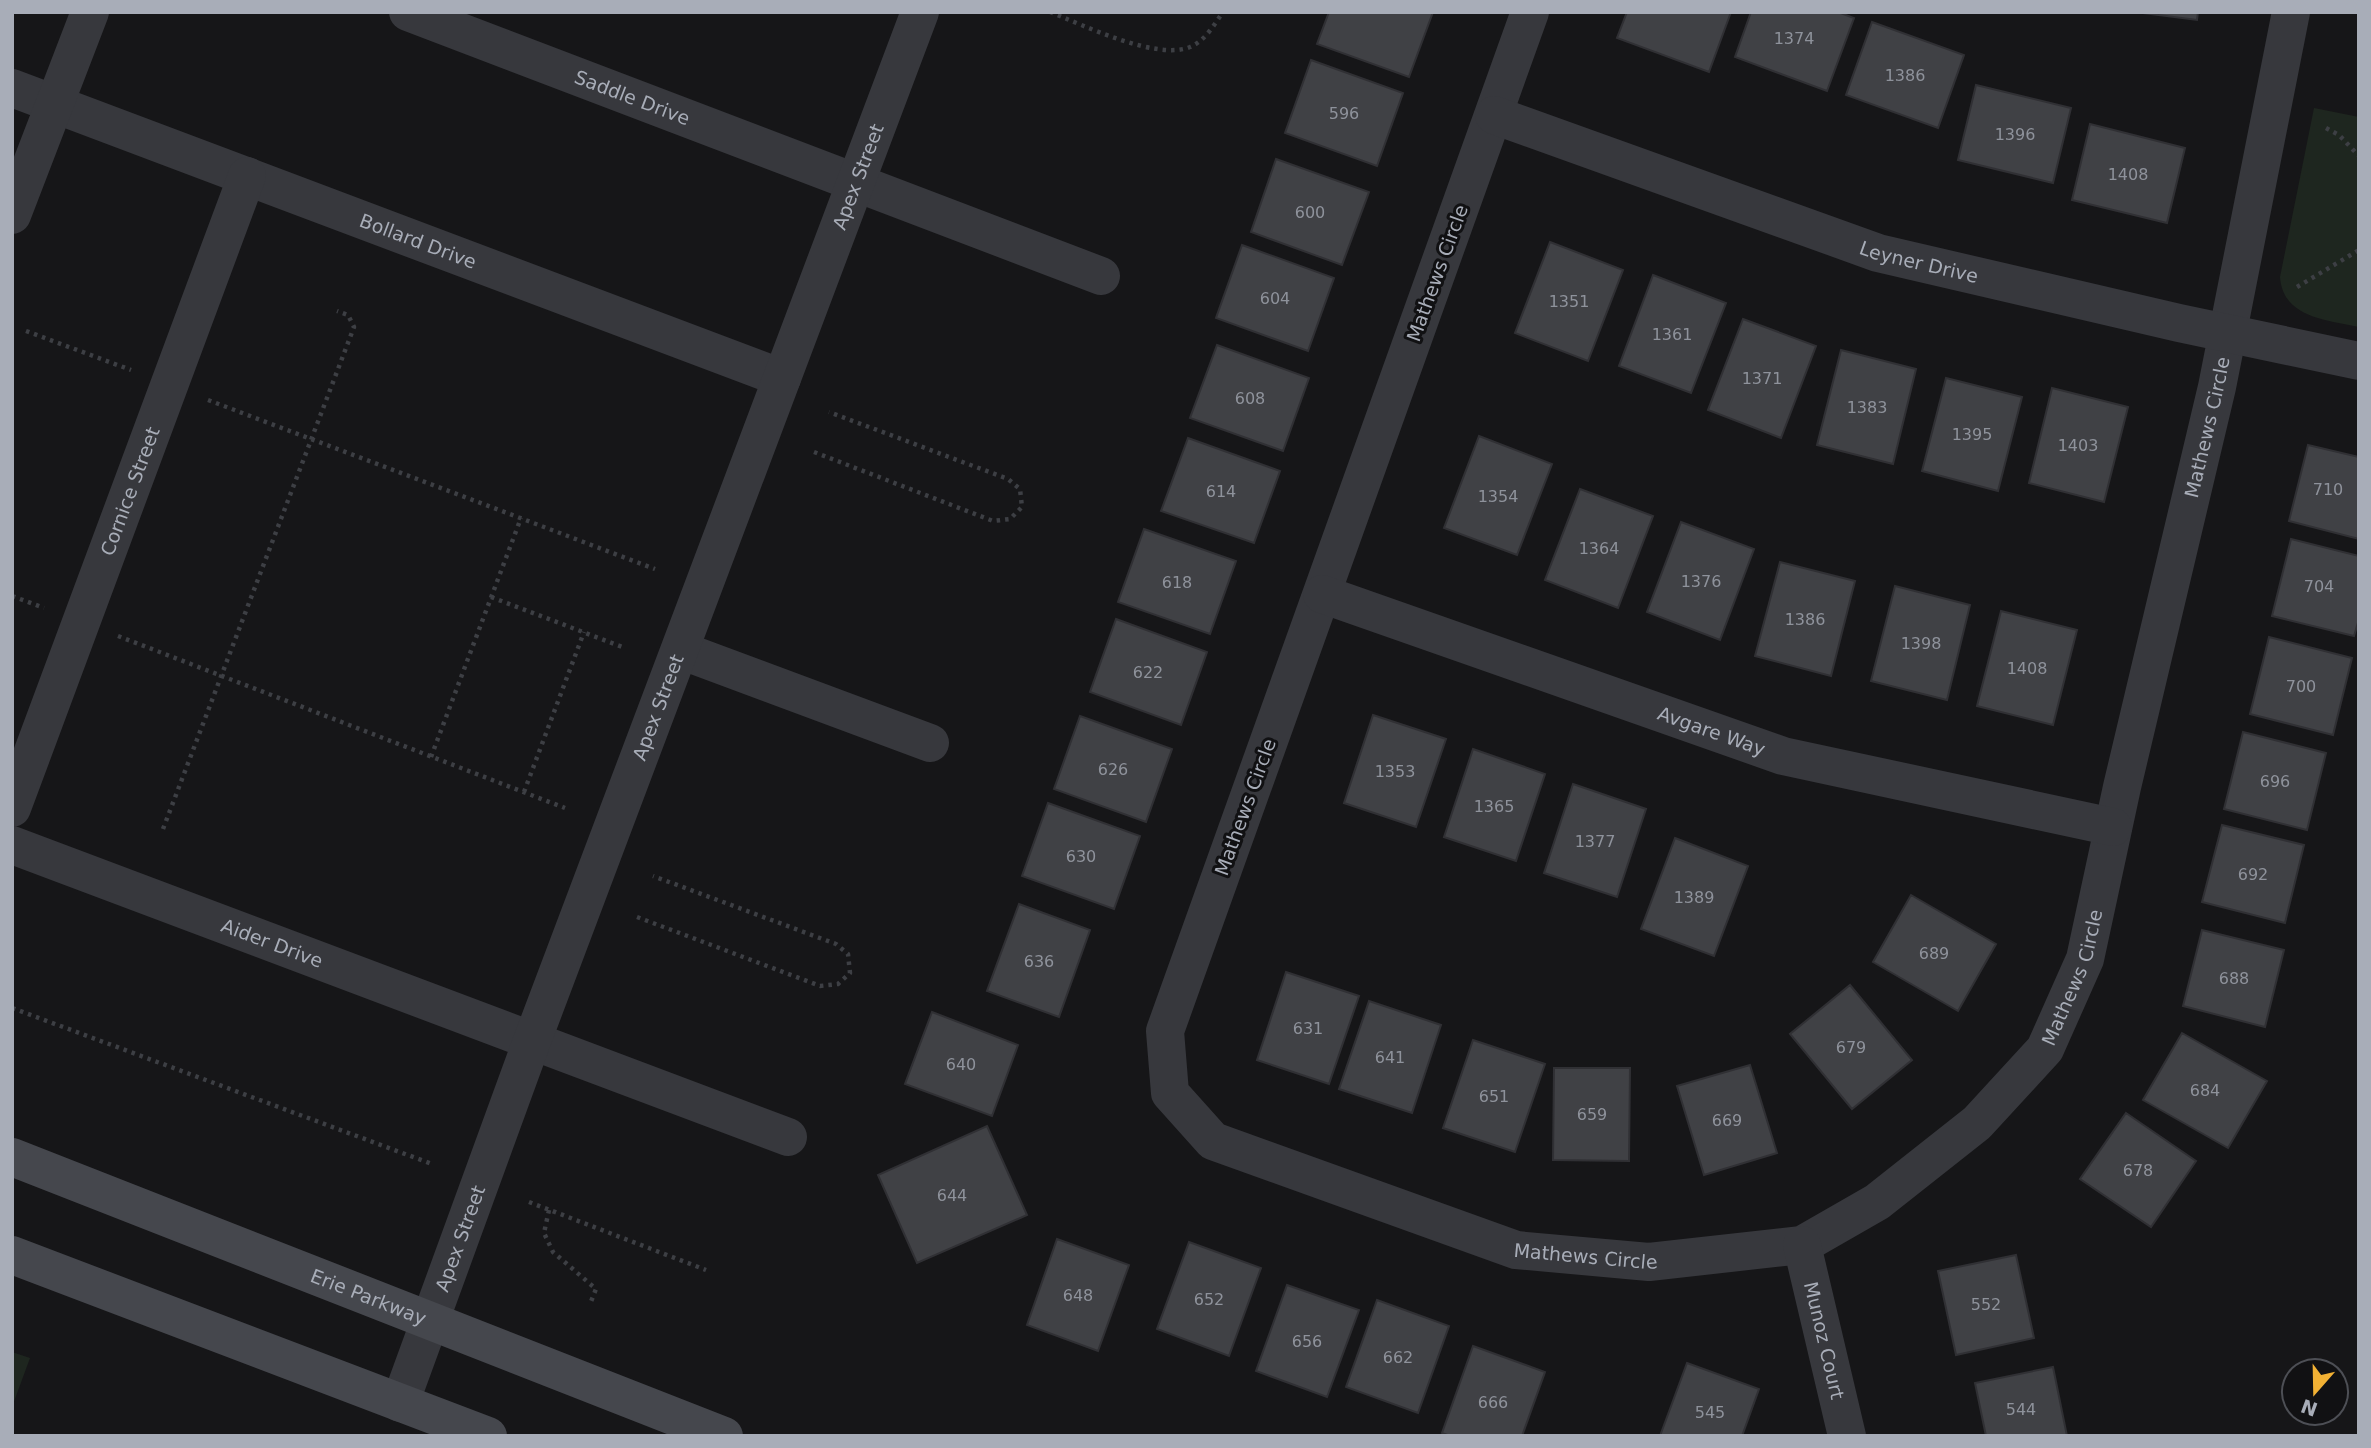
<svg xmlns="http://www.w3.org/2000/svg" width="2371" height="1448" font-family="'DejaVu Sans',sans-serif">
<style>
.green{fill:#1e261f}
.building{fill:#404145;stroke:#303034;stroke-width:2}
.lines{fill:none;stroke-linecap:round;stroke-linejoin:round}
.path{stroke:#3d3f44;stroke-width:4.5;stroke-dasharray:3.5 5;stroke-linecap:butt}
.minor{stroke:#37383d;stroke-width:38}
.secondary{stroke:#45474d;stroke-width:38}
.labels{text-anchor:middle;stroke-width:6;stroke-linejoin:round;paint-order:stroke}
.number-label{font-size:16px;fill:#8e929b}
.street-label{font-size:19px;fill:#a8adb8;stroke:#111113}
</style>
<rect width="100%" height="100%" fill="#161618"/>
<path class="green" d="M2314 108 2359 117V327C2327 320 2283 318 2280 277Z
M12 1352 30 1358 12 1407Z"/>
<path class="building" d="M1329 12H1433L1409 77 1317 44Z
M1627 12H1731L1709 72 1617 38Z
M1751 12H1838L1854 18 1827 91 1735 57Z
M2135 12H2198L2197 20Z
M1872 22 1964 55 1938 128 1846 95Z
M1311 60 1403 93 1377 166 1285 133Z
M1976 85 2071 108 2053 183 1958 160Z
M2090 124 2185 148 2167 223 2072 200Z
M1276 159 1369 192 1342 265 1251 232Z
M1550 242 1623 270 1588 361 1515 333Z
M1242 245 1334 278 1308 351 1216 318Z
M1653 275 1726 303 1691 393 1619 366Z
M1743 319 1816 346 1781 438 1708 410Z
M1217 345 1309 378 1283 451 1190 418Z
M1841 350 1916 369 1893 464 1817 445Z
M1946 378 2022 397 1998 491 1922 471Z
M2052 388 2128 407 2104 502 2029 483Z
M1479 436 1552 464 1517 555 1444 528Z
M1188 438 1280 471 1254 543 1161 511Z
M2308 445 2359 457V539L2289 521Z
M1580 489 1653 516 1618 608 1545 580Z
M1681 522 1754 549 1720 640 1647 612Z
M1144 529 1236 561 1210 634 1118 602Z
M2291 539 2359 556V619L2354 636 2272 616Z
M1780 562 1855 581 1831 676 1755 656Z
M1895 586 1970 605 1947 700 1871 681Z
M2001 611 2077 630 2053 725 1977 706Z
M1116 619 1207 652 1181 725 1090 692Z
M2269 637 2352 658 2333 735 2250 714Z
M1373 715 1446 739 1416 827 1344 803Z
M1080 716 1172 749 1146 822 1054 789Z
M2243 732 2326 753 2307 830 2224 809Z
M1473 749 1545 774 1516 861 1444 837Z
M1573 784 1646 809 1617 897 1544 873Z
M1048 803 1140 836 1114 909 1022 876Z
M2222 825 2304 845 2285 923 2202 902Z
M1675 838 1748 866 1714 956 1641 929Z
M1911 895 1996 944 1958 1011 1873 962Z
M1019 904 1090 930 1059 1017 987 991Z
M2202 930 2284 950 2265 1027 2183 1006Z
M1286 972 1359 996 1329 1084 1257 1060Z
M1850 985 1912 1060 1852 1109 1790 1034Z
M1369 1001 1441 1025 1412 1113 1339 1089Z
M932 1012 1018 1045 992 1116 905 1084Z
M2182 1033 2267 1081 2228 1148 2143 1100Z
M1473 1040 1545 1064 1515 1152 1443 1128Z
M1750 1065 1777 1153 1704 1175 1677 1086Z
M1554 1068H1630L1629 1161 1553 1160Z
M2126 1113 2196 1161 2151 1227 2080 1179Z
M987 1126 1027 1215 917 1263 878 1175Z
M1057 1239 1129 1265 1098 1351 1027 1325Z
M1189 1242 1261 1268 1229 1356 1157 1329Z
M2016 1255 2034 1338 1956 1355 1938 1271Z
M1287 1285 1359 1310 1327 1397 1256 1371Z
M1377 1300 1449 1326 1418 1413 1346 1387Z
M1473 1346 1545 1372 1522 1436H1450L1442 1433Z
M1687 1363 1759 1389 1742 1436H1660Z
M2053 1367 2067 1436H1986L1975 1383Z"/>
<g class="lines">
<path class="path" d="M1050 12C1083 25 1157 61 1190 47 1205 41 1214 25 1223 12
M2326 128 2339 135 2359 156
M2297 287 2359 250
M26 331 131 370
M208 400 655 569
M814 452 993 521 1010 519 1022 507 1020 489 1008 479 829 412
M12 596 44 608
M491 597 625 648
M118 636 565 808
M431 757 521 518
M524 792 584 632
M163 829 354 327 348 315 337 311
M637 917 820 986 838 984 850 973 848 954 836 944 653 876
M12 1008 432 1164
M529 1202 706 1270
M549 1210 544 1233 553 1252 596 1289 590 1304"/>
<g class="minor">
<path id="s1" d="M408 12 1101 276"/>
<path id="s2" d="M1530 12 1165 1031 1170 1093 1213 1141 1516 1250 1649 1262 1802 1245 1877 1202 1977 1123 2045 1049 2085 959 2122 787 2217 387 2291 12"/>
<path id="s3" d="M12 88 782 378"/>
<path id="s4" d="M1494 115 1878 253 2179 323 2359 361"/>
<path d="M12 215 90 12"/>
<path id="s5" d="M1322 594 1783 756 2113 827"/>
<path d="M680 650 930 743"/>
<path id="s6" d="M12 808 247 176"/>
<path id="s7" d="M12 845 788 1137"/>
<path id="s8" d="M1802 1245 1847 1436"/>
<path id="s9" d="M400 1403 532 1041 920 12"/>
</g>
<g class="secondary">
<path id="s10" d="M12 1157 724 1436"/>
<path d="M12 1255 488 1436"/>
</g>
</g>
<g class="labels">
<g class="number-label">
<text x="1794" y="44">1374</text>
<text x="1905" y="81">1386</text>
<text x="1344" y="119">596</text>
<text x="2015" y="140">1396</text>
<text x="2128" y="180">1408</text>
<text x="1310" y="218">600</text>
<text x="1275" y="304">604</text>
<text x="1569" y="307">1351</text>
<text x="1672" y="340">1361</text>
<text x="1762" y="384">1371</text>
<text x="1250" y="404">608</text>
<text x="1867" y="413">1383</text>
<text x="1972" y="440">1395</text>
<text x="2078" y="451">1403</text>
<text x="2328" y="495">710</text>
<text x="1221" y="497">614</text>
<text x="1498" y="502">1354</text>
<text x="1599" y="554">1364</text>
<text x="1701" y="587">1376</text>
<text x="1177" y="588">618</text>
<text x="2319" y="592">704</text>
<text x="1805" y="625">1386</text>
<text x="1921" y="649">1398</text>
<text x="2027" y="674">1408</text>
<text x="1148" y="678">622</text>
<text x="2301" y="692">700</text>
<text x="1113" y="775">626</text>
<text x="1395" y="777">1353</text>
<text x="2275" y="787">696</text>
<text x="1494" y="812">1365</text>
<text x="1595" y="847">1377</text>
<text x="1081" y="862">630</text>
<text x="2253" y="880">692</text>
<text x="1694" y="903">1389</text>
<text x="1934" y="959">689</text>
<text x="1039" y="967">636</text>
<text x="2234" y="984">688</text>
<text x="1308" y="1034">631</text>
<text x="1851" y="1053">679</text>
<text x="1390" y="1063">641</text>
<text x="961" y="1070">640</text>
<text x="2205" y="1096">684</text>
<text x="1494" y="1102">651</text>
<text x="1592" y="1120">659</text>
<text x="1727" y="1126">669</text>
<text x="2138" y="1176">678</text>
<text x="952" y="1201">644</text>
<text x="1078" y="1301">648</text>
<text x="1209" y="1305">652</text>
<text x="1986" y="1310">552</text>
<text x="1307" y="1347">656</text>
<text x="1398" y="1363">662</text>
<text x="1493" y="1408">666</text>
<text x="2021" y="1415">544</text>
<text x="1710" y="1418">545</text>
</g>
<g class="street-label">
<text dy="7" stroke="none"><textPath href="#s1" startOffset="240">Saddle Drive</textPath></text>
<text dy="7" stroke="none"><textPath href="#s9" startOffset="1309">Apex Street</textPath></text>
<text dy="7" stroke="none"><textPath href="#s3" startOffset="434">Bollard Drive</textPath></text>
<text dy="7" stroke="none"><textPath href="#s4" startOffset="450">Leyner Drive</textPath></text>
<text transform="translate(1437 273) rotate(-70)" y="7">Mathews Circle</text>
<text dy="7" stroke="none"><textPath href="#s2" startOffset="2777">Mathews Circle</textPath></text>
<text dy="7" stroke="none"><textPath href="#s6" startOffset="338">Cornice Street</textPath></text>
<text dy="7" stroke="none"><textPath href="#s9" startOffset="742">Apex Street</textPath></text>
<text dy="7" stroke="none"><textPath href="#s5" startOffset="413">Avgare Way</textPath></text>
<text transform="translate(1245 807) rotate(-70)" y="7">Mathews Circle</text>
<text dy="7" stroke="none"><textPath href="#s7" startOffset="278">Aider Drive</textPath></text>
<text dy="7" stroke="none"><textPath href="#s2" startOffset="2210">Mathews Circle</textPath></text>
<text dy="7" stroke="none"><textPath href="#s9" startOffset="175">Apex Street</textPath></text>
<text dy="7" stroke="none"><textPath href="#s2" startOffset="1601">Mathews Circle</textPath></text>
<text dy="7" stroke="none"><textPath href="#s10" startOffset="383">Erie Parkway</textPath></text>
<text dy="7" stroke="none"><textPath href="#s8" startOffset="98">Munoz Court</textPath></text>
</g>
</g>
<rect width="2371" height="1448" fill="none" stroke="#a8adb8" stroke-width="28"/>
<g transform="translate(2315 1392) rotate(200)"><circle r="33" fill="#111113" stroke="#4d4f55" stroke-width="2"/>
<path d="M0-5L12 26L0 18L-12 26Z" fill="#f2b134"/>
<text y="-10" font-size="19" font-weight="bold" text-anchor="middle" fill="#a8adb8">N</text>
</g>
</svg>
